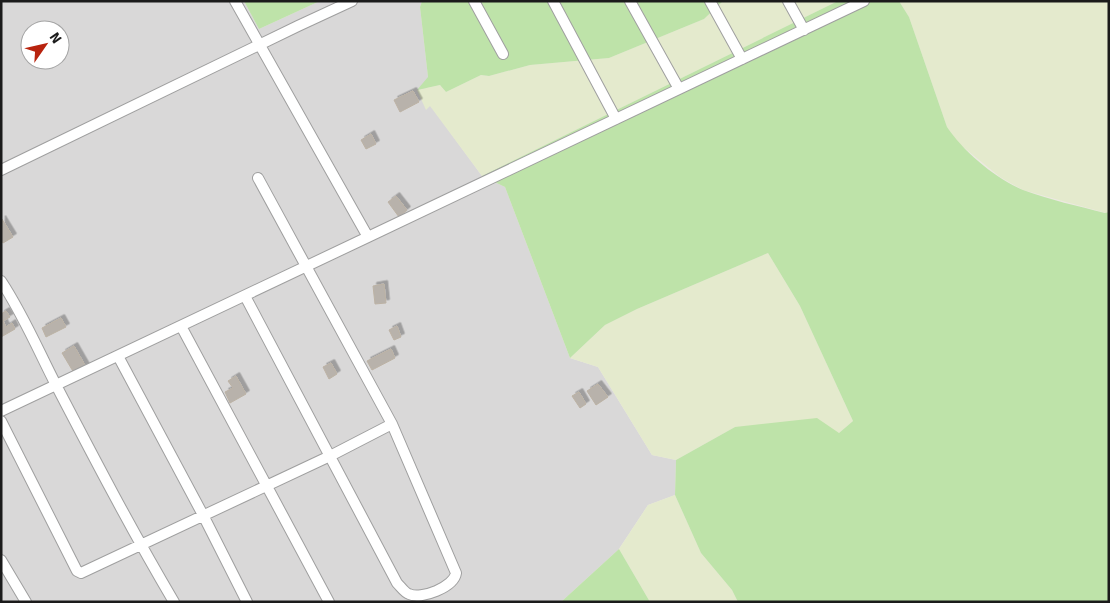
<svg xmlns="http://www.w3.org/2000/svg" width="1110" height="603" font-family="Signika,sans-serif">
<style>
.residential{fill:#d9d8d8;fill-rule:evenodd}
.farmland{fill:#e4eacd}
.grass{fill:#bee3a9}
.building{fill:#b8b2ab;stroke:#bcb2a4;filter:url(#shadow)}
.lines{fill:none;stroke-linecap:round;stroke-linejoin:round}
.minor-casing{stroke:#9f9f9f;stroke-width:12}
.minor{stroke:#fff;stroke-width:10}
</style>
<defs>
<filter id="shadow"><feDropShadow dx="3.5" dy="-3.5" stdDeviation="0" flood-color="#0004"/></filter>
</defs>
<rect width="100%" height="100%" fill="#ece9e1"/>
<path class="residential" d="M1 1H244L259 29 320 1H422L420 7 428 77 426 109 430 105 482 176 505 187 570 358 598 367 652 455 676 460 675 495 648 505 619 549 561 602H1ZM30 30H60V60H30Z"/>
<path class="farmland" d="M723 1H838L482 176 430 106 426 110 417 90 440 85 446 92 481 75 489 76 530 65 609 58 704 19Z
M899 1H1109V212L1106 213 1023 190 1000 177 957 142 947 127 909 17Z
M768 253 800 306 853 421 839 433 735 427 676 460 652 455 598 367 570 358 605 325 637 309Z
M675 495 701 553 732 590 738 602H650L619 549 648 505Z"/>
<path class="grass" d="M244 1H320L259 29Z
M422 1H723L704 19 609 58 530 65 489 76 481 75 446 92 440 85 417 90 428 77 420 7Z
M838 1H899L909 17 947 127C963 151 996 179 1023 190 1050 200 1078 206 1105 213L1109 212V602H738L732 590 701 553 675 495 676 460 735 427 817 418 839 433 853 421 800 306 768 253 637 309 605 325 570 358 505 187 482 176Z
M619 549 650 602H561Z"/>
<path class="building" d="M413 91 419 102 400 112 394 100Z
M371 134 376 144 366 149 361 140Z
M396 196 407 210 399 217 388 202Z
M2 219 13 237 3 243 1 239Z
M384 284 386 303 375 304 373 286Z
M6 311 10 317 3 321 6 327 12 323 15 329 1 337V314Z
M61 318 66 327 46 337 42 328Z
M397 326 401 337 394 340 389 330Z
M74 346 86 367 74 373 62 353Z
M391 349 395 358 372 370 367 361Z
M331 363 337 374 329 379 323 367Z
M236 376 246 394 230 403 225 392 233 388 228 381Z
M598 384 608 397 596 405 587 391Z
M579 392 586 404 580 408 572 396Z"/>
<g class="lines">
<g class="minor-casing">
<path id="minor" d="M474 1 503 54
M553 1 616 119
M630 1 679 89
M710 1 742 59
M788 1 804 30
M1 170 298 26 352 1
M368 237 864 1
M1 281C23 314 38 350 56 385 94 458 132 531 174 602
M245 296 397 583C401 587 405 593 409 594 421 600 454 587 456 573L392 424
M181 326 329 602
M118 356 203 515 247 602
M1 411 368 237 235 1
M1 421 77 571 81 573 330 456 392 424 258 178
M1 560 26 602"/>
</g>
<use href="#minor" class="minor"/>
</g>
<rect width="1110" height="603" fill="none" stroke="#1b1b1b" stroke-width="5"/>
<g transform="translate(45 45) rotate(56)"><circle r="24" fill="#ffffff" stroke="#a4a4a4"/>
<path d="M0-4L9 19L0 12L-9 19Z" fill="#b8230e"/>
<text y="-8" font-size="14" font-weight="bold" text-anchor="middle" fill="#1b1b1b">N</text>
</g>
</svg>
